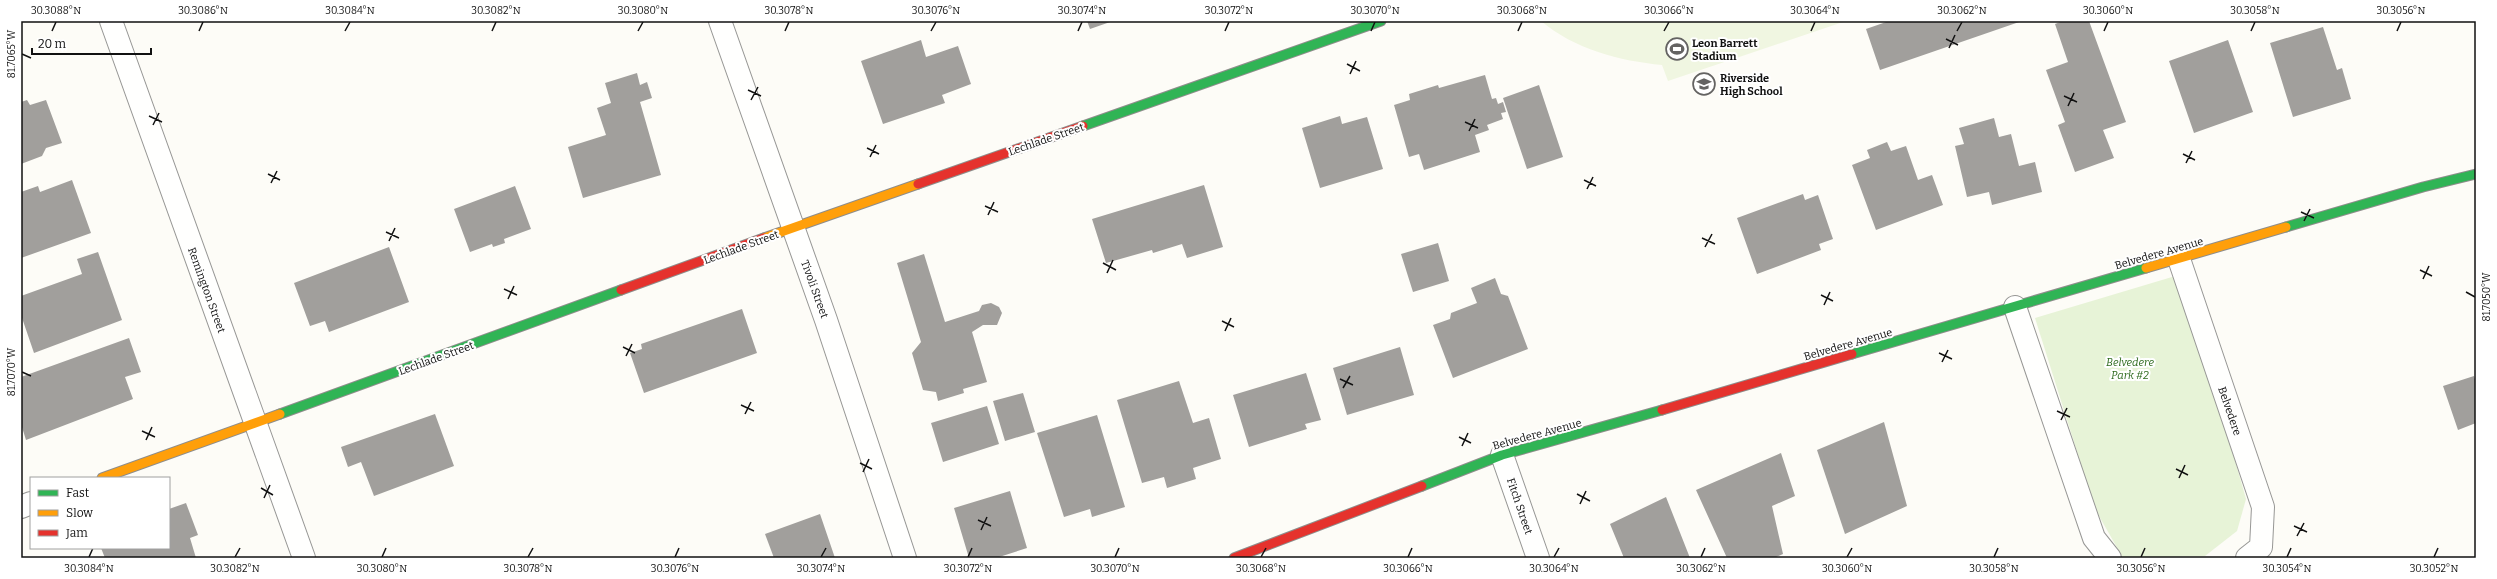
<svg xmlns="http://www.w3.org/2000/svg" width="2497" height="579" font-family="Bitter,serif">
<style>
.green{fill:#e7f3d7}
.pitch{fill:#f0f6e1}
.building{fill:#a19f9c}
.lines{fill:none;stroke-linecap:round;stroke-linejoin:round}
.street-casing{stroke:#979795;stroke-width:24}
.fast-casing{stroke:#8e8d8b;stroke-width:11}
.slow-casing{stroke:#8e8d8b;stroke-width:11}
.jam-casing{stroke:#8e8d8b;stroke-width:11}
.street{stroke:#fffffe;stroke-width:22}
.fast{stroke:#30b455;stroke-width:9}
.slow{stroke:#ff9f0a;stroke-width:9}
.jam{stroke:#e5322d;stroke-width:9}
.ticks{fill:none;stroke:#111;stroke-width:1.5}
.labels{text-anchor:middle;stroke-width:4;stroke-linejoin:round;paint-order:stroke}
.poi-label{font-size:11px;font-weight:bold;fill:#111;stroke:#fff;text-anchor:start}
.street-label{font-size:11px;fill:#111;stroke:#fff}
.park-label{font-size:11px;font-style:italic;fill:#2f6b1f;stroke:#fff}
.neatline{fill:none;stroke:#111;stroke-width:1.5}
.ticks-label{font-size:10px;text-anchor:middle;fill:#111}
</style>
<rect width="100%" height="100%" fill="#fdfcf7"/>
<path class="green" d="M2182 274 2246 499 2237 531 2205 556 2123 558 2095 509 2035 318Z"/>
<path class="pitch" d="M1541 21H1846L1668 81 1662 65C1620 61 1574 49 1541 21Z"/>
<path class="building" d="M1087 21H1113L1090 29Z
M1889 21H2022L1880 70 1866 29Z
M2063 21H2089L2126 122 2103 130 2114 158 2075 172 2058 125 2065 122 2046 70 2068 62 2055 24Z
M2323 27 2337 70 2342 68 2351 99 2293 117 2270 43Z
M921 40 926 57 958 46 971 84 942 95 945 103 883 124 861 61Z
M2228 40 2253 112 2194 133 2169 61Z
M637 73 640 85 647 82 652 98 640 102 661 175 583 198 568 147 606 135 597 108 611 103 605 83Z
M1485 75 1492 99 1496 98 1498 104 1503 102 1506 112 1501 113 1503 119 1487 125 1489 130 1475 135 1480 152 1424 170 1419 154 1409 157 1394 105 1410 100 1409 94 1438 85 1439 88Z
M1539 85 1563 157 1527 169 1503 98Z
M27 100 30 105 46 100 62 143 46 148 42 156 21 164V102Z
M1340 116 1342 124 1367 117 1383 169 1320 188 1302 128Z
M1994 118 1999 137 2011 134 2019 166 2035 162 2042 192 1992 205 1989 192 1967 197 1955 146 1964 144 1959 128Z
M1887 142 1891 151 1906 146 1918 180 1932 175 1943 205 1876 230 1852 165 1870 158 1867 150Z
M72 180 91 233 21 258V192L38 186 40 192Z
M1204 185 1223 247 1187 258 1182 244 1153 253 1152 250 1106 263 1092 219Z
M515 186 531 229 504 239 505 243 493 247 492 244 470 252 454 209Z
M1803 194 1805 200 1818 195 1833 239 1819 244 1821 250 1757 274 1737 218Z
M1438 243 1449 281 1413 292 1401 254Z
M389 247 409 302 329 332 325 321 310 326 294 283Z
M98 252 122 320 34 353 21 315V296L82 274 77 259Z
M924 254 945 322 979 311 982 305 991 303 999 307 1002 313 997 325H983L972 332 987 382 963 389 964 393 938 401 936 392 923 390 912 353 921 342 897 263Z
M1495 278 1501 294 1508 296 1528 349 1453 378 1433 325 1450 319 1451 313 1477 303 1471 288Z
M742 309 757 353 644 393 630 353 642 349 641 344Z
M129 338 141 372 125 377 133 399 26 440 21 424V377Z
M1400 347 1414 395 1347 415 1333 368Z
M1306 373 1321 420 1305 424 1307 429 1249 447 1233 395Z
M2474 376 2476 383V423L2458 430 2443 386Z
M1179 381 1193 423 1209 418 1221 459 1193 468 1196 479 1167 488 1164 477 1142 483 1117 400Z
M1023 393 1035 432 1005 441 993 401Z
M987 406 999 444 943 462 931 423Z
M435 414 454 466 374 496 361 462 348 467 341 447Z
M1097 415 1125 507 1092 517 1090 509 1064 517 1037 433Z
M1884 422 1907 506 1845 534 1817 450Z
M1781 453 1795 496 1772 506 1783 554 1774 558H1727L1696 490Z
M1010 491 1027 548 996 558H969L954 508Z
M1666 497 1690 558H1624L1610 524Z
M186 503 198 535 190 538 196 558H105L101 548H169V509Z
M820 514 835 558H774L765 534Z"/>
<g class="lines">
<g class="street-casing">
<path id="street" d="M111 21 304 558
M720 21 826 320 905 558
M2179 259 2263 507 2261 547 2247 558
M2015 307 2094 538 2110 558
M1502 455 1538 558
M21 507 31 503"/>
</g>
<g class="fast-casing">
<path id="fast" d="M1083 126 1381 21
M2286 227 2423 187 2476 174
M1852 354 2146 268
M280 414 621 290
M1422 486 1502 455 1662 410"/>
</g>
<g class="slow-casing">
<path id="slow" d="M764 238 918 184
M2146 268 2286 227
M102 478 280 414"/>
</g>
<g class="jam-casing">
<path id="jam" d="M918 184 1083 126
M621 290 764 238
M1662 410 1852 354
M1234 558 1422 486"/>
</g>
<use href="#street" class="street"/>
<use href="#fast" class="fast"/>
<use href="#slow" class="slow"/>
<use href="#jam" class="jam"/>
</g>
<path class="ticks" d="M52 31 56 22M199 31 203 22M345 31 350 22M492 31 496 22M638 31 643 22M785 31 789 22M931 31 936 22M1078 31 1082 22M1225 31 1229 22M1371 31 1375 22M1518 31 1522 22M1664 31 1669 22M1811 31 1815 22M1957 31 1962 22M2104 31 2108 22M2251 31 2255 22M2397 31 2401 22M1946 39 1958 45M1949 48 1955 35M22 54 31 58M1347 64 1360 71M1350 74 1356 61M748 90 761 96M2064 96 2077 102M751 100 758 87M2068 106 2074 93M149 116 162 122M1465 122 1478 128M153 125 159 113M1469 131 1475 119M867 148 879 154M2183 154 2195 160M870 157 876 145M2186 163 2192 151M268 174 280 180M1584 180 1596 186M271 183 277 171M1587 189 1593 177M985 206 998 212M2301 212 2314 218M988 215 994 202M2304 221 2310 209M386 232 399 238M1702 238 1715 244M389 241 395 228M1705 247 1712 234M1103 263 1116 270M2420 270 2432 276M1107 273 1113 260M2423 279 2429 266M504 289 517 295M2466 292 2475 297M1821 295 1833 301M508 299 514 286M1824 305 1830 292M1222 321 1234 327M1225 331 1231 318M623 347 635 353M1939 353 1952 359M626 356 632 344M1942 362 1948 350M22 372 31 376M1340 379 1353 385M1343 388 1350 376M741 405 754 411M2057 411 2070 417M745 414 751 402M2061 420 2067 408M142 431 155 437M1459 437 1471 443M146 440 152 427M1462 446 1468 433M860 463 872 469M2176 469 2188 475M863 472 869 459M2179 478 2185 465M261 488 273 495M1577 494 1590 501M264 498 270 485M1580 504 1586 491M978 520 991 526M2294 526 2307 532M981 530 987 517M2297 536 2304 523M89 557 93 548M235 557 240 548M382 557 386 548M528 557 533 548M675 557 679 548M821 557 826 548M968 557 972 548M1115 557 1119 548M1261 557 1266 548M1408 557 1412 548M1554 557 1559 548M1701 557 1705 548M1847 557 1852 548M1994 557 1998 548M2141 557 2145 548M2287 557 2291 548M2434 557 2438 548"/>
<defs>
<g id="stadium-ring" transform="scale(1.15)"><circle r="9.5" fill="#fff" stroke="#646362" stroke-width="1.5"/><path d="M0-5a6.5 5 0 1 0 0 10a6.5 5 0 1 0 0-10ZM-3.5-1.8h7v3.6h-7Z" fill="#646362"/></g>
<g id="school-ring" transform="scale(1.15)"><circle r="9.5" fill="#fff" stroke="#646362" stroke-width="1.5"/><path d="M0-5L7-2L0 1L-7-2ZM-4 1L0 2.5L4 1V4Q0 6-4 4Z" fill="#646362"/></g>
</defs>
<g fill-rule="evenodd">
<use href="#stadium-ring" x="1677" y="49"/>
<use href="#school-ring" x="1704" y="84"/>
</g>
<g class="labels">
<g class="poi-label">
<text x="1692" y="47">Leon Barrett<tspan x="1692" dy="13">Stadium</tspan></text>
<text x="1720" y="82">Riverside<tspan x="1720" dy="13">High School</tspan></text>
</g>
<g class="street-label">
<text transform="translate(1046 139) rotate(-19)" y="4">Lechlade Street</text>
<text transform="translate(741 247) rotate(-20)" y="4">Lechlade Street</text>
<text transform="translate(2159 253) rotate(-16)" y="4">Belvedere Avenue</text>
<text transform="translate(815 289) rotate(70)" y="4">Tivoli Street</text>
<text transform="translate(207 290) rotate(70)" y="4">Remington Street</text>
<text transform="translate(1848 344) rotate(-16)" y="4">Belvedere Avenue</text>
<text transform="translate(436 358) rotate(-20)" y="4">Lechlade Street</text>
<text transform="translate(2230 411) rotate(71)" y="4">Belvedere</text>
<text transform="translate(1537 434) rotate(-15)" y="4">Belvedere Avenue</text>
<text transform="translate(1520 506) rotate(71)" y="4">Fitch Street</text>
</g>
<g class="park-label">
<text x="2130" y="366">Belvedere<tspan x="2130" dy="13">Park #2</tspan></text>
</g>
</g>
<rect width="2497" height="579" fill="none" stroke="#ffffff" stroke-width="44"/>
<rect x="30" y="477" width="140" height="72" fill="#ffffff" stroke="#a0a0a0"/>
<rect x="38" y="490" width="20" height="6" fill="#30b455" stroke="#a0a0a0"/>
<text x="66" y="497" font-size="12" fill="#111111">Fast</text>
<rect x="38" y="510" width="20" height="6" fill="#ff9f0a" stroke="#a0a0a0"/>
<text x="66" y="517" font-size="12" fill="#111111">Slow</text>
<rect x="38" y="530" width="20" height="6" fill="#e5322d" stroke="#a0a0a0"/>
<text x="66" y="537" font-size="12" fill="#111111">Jam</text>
<path d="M32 48v6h119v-6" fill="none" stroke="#111111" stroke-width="2"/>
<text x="38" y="48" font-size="12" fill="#111111" stroke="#ffffff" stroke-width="3" paint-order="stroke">20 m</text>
<rect x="22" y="22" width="2453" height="535" class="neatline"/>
<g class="ticks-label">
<text x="56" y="14">30.3088°N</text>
<text x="203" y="14">30.3086°N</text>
<text x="350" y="14">30.3084°N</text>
<text x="496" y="14">30.3082°N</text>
<text x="643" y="14">30.3080°N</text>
<text x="789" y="14">30.3078°N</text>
<text x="936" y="14">30.3076°N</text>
<text x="1082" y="14">30.3074°N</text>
<text x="1229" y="14">30.3072°N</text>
<text x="1375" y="14">30.3070°N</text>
<text x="1522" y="14">30.3068°N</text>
<text x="1669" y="14">30.3066°N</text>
<text x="1815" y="14">30.3064°N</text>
<text x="1962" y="14">30.3062°N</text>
<text x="2108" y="14">30.3060°N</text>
<text x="2255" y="14">30.3058°N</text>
<text x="2401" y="14">30.3056°N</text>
<text transform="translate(11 54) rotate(-90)" y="4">81.7065°W</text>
<text transform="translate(2486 297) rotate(-90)" y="4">81.7050°W</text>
<text transform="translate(11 372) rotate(-90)" y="4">81.7070°W</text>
<text x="89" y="572">30.3084°N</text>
<text x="235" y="572">30.3082°N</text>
<text x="382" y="572">30.3080°N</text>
<text x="528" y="572">30.3078°N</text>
<text x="675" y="572">30.3076°N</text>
<text x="821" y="572">30.3074°N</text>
<text x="968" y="572">30.3072°N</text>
<text x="1115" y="572">30.3070°N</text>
<text x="1261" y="572">30.3068°N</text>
<text x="1408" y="572">30.3066°N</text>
<text x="1554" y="572">30.3064°N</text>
<text x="1701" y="572">30.3062°N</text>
<text x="1847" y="572">30.3060°N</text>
<text x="1994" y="572">30.3058°N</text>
<text x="2141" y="572">30.3056°N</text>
<text x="2287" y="572">30.3054°N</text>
<text x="2434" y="572">30.3052°N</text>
</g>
</svg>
